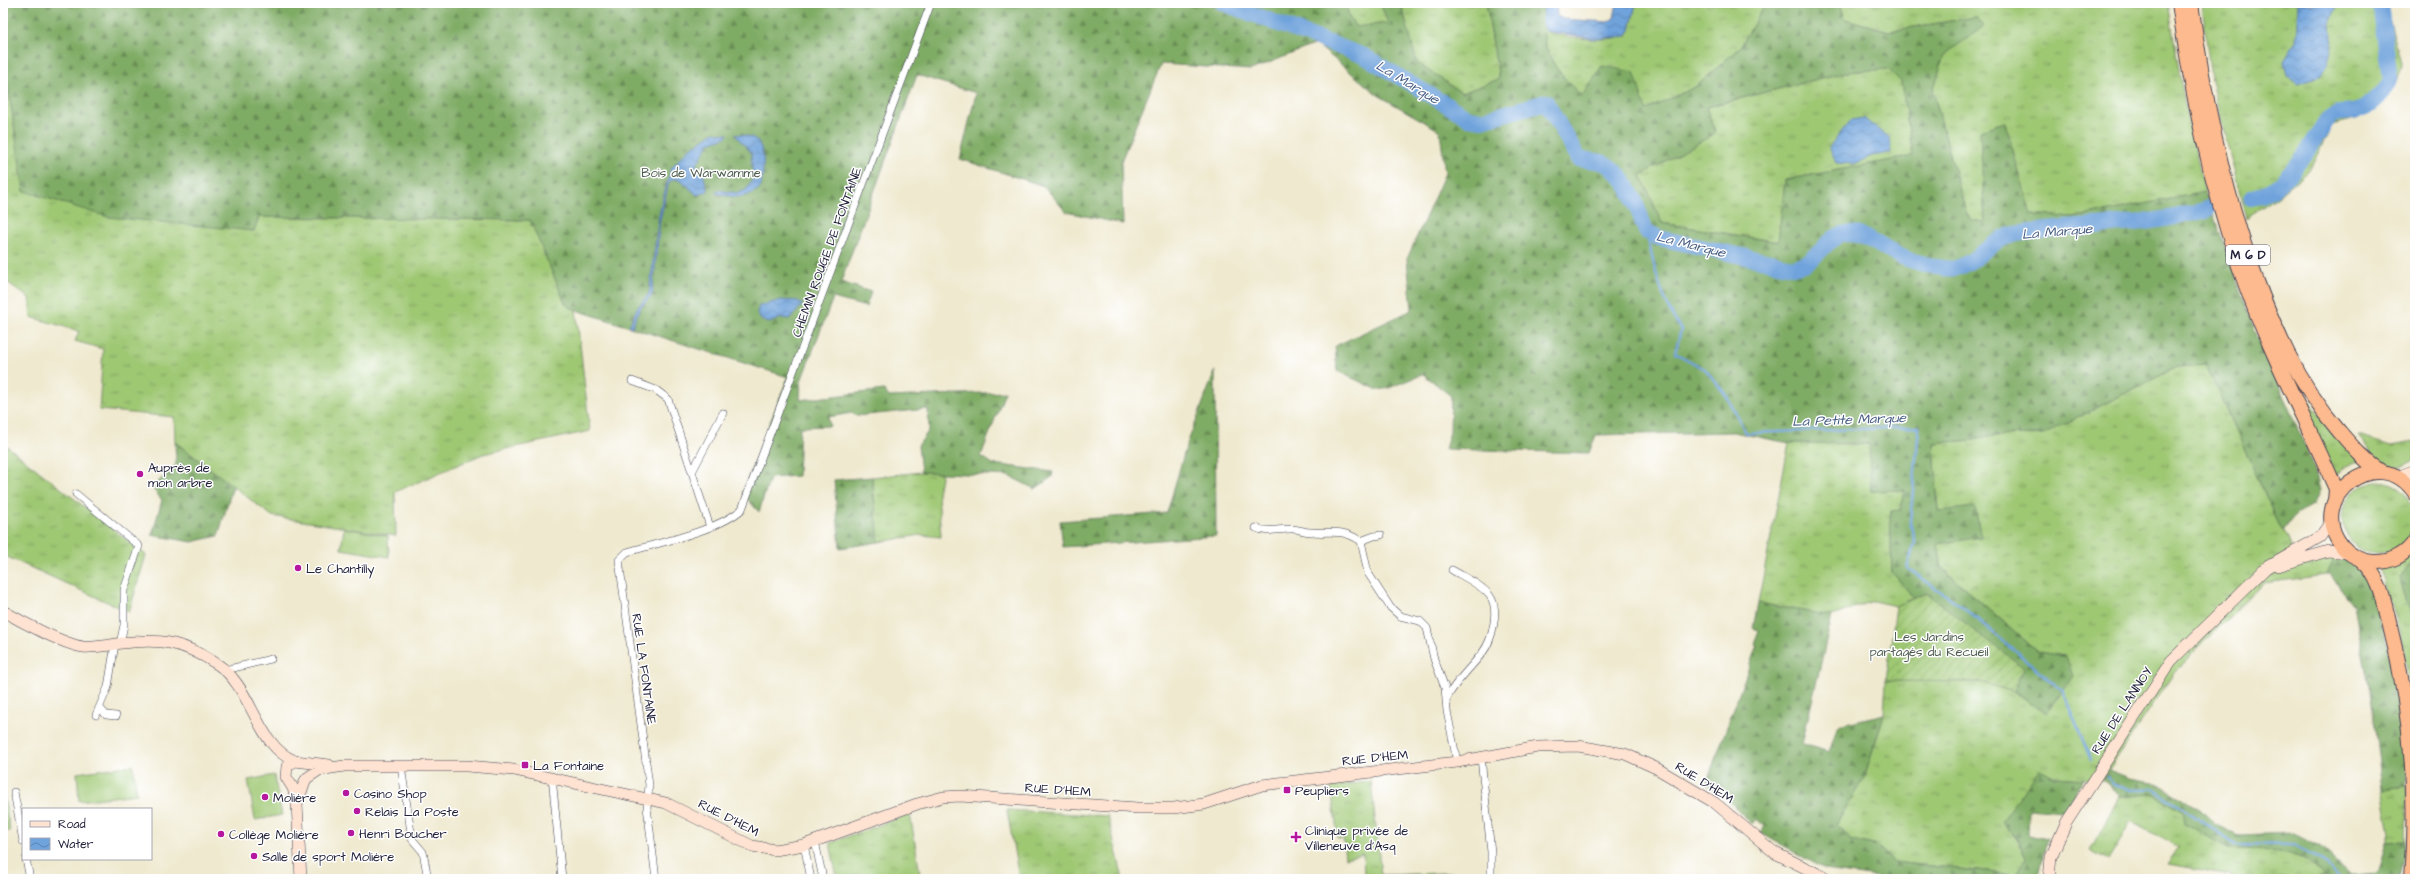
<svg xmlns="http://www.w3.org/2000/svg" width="2418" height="882" font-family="'Architects Daughter',sans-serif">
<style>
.grass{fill:url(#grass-tufts);stroke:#607557}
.forest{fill:url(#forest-firs);stroke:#506750;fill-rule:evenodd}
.garden{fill:url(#garden-furrows);stroke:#607557}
.pitch{fill:#9fc873;stroke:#607557}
.water{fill:url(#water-waves);stroke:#48628b}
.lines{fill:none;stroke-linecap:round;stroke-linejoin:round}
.stream{stroke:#6fa3db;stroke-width:2.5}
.river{stroke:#6fa3db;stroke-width:16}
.street-casing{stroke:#414051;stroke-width:8}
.secondary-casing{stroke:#414051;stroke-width:12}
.highway-casing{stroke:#414051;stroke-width:16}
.street{stroke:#fff;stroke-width:7}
.secondary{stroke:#fee3d2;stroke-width:11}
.highway{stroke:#fcba8e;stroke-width:14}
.poi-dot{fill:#b5179e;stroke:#fff;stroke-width:1.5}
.labels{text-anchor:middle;stroke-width:3;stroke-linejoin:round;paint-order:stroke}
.shield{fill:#fff;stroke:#646476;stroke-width:1}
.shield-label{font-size:12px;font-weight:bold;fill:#22223b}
.park-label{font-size:13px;fill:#4e5c4f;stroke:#fff}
.street-label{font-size:13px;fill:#22223b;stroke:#fff}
.poi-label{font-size:13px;fill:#22223b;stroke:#fff;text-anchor:start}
.water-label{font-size:14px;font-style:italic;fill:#455c83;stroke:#fff}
</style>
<defs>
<pattern id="grass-tufts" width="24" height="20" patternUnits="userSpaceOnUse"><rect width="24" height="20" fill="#9fc873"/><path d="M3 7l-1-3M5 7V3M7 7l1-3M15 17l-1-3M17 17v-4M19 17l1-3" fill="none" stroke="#81a260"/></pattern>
<pattern id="forest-firs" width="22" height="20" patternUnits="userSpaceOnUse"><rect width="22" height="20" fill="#7fac65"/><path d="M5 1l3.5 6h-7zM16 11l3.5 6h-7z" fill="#688c54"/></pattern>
<pattern id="garden-furrows" width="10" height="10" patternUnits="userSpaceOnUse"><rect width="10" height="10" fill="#9fc873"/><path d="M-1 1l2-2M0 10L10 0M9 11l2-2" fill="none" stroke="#81a260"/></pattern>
<pattern id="water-waves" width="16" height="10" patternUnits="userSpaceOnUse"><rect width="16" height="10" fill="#6fa3db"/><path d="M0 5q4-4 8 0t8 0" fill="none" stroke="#5b84b3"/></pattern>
</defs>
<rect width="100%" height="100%" fill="#fff"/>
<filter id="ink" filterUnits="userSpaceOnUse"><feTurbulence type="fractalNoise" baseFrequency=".025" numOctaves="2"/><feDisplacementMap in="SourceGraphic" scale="8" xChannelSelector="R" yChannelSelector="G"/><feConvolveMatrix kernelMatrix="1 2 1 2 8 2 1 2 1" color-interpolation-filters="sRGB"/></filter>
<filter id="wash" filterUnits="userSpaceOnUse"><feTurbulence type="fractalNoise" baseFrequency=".012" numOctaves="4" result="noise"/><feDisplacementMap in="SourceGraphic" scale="16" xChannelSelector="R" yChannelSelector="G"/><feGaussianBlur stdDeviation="0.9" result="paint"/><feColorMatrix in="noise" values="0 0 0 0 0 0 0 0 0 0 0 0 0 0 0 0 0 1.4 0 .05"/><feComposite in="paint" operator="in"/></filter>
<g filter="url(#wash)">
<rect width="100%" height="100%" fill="#efe9cf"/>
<path class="grass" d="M1346 3H1380L1388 23 1356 27 1349 18Z
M1401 3H1486L1499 79 1462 93 1417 63Z
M1636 3H1764V7L1740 47 1697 86 1646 111 1602 66 1582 96C1558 74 1544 57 1542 23L1546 31C1565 38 1607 43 1626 35L1630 30Z
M1840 3H2168L2185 107 2205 192 2073 218 2030 214 2005 122 1980 130 1985 222 1971 221 1966 213 1933 91 1944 55 1983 26 1976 17 1889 31 1845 19Z
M2202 3H2385L2402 66 2397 83 2360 118 2332 125 2310 169 2278 196 2246 218 2211 80Z
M3 53 24 191 253 231 259 217 530 220 566 305 576 310 590 431 483 454 395 492 396 536 272 516 175 442 174 417 99 410 103 349 75 341 79 331 31 317 29 298 3 279Z
M1888 69 1901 81 1913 156 1785 180 1779 242 1662 223 1641 175 1715 133 1706 107 1846 72Z
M2206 365 2282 531 2288 539 2297 563 2336 554 2327 575 2263 583 2174 673 2102 780 2054 777 2002 821 2017 839 2026 858 2015 875 1894 862 1877 846 1850 839 1836 824 1865 776 1884 714 1886 681 1981 682 2014 692 2047 713 2058 697 2066 657 2038 652 1942 568 1938 544 1980 537 1938 511 1934 443 1974 440 1987 436 2043 435 2177 367Z
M2289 371 2327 426 2359 461 2341 469 2335 475Z
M2358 436 2391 446 2415 442V460C2388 478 2375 456 2358 436Z
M3 443 146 555 129 612 3 555Z
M1789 443 1870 444 1871 491 1905 490 1901 510 1890 511 1892 572 1914 598 1896 606 1873 601 1832 616 1758 603Z
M921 472H942L938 493 941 537 921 535 879 542 872 477Z
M2342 518a36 36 0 1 1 72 0a36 36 0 1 1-72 0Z
M2415 551V558L2399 578 2415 625V713L2401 637 2379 568Z
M1371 781 1381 875 1476 872V879H1375V875H1364L1363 854 1345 858 1343 838 1338 839 1331 787Z
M2407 786 2406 842 2387 843 2390 833 2382 789Z
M3 788 10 831 3 832Z
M2154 794 2183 812 2227 848C2252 848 2282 848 2305 859 2312 862 2319 870 2324 875L2318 879H2231V875L2167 864 2179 847 2131 822 2108 860 2090 850 2120 796Z
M1007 810 1108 816 1123 879H1019Z
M910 814 921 879H837L830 843Z"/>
<path class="forest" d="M3 3H1346L1349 17 1356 27 1388 23 1380 3H1401L1417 63 1462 93 1499 79 1486 3H1544C1539 47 1550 66 1582 96L1602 66 1634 72 1646 110 1697 86 1740 47 1764 7V3H1840L1845 19 1889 31 1976 17 1984 26 1944 55 1933 91 1966 213 1971 220 1985 222 1980 130 2005 122 2031 214 2073 218 2205 192 2255 331 2313 464 2320 490 2314 504 2297 513 2282 531 2206 365 2177 367 2043 435 1987 436 1974 440 1934 443 1938 511 1975 507 1981 537 1938 544 1942 568 2038 652 2066 656 2073 676 2047 713 2014 692 2024 668 1926 593 1914 598 1892 572 1890 511 1901 510 1905 490 1871 491 1869 444 1789 443 1733 432 1596 435 1589 453 1445 449 1450 432 1451 396 1423 374 1389 388 1378 390 1337 371 1335 346 1412 310 1407 259 1445 173 1440 131 1378 95 1316 44 1251 70 1161 64 1121 161 1123 224 1066 212 1044 186 960 159 976 93 917 75 841 282 871 292 866 307 833 298 801 381 800 400 884 390 889 397 1005 392 981 456 993 464 1053 472 1052 477 1035 489 1009 476 921 472 918 446 929 430 928 409 856 416 852 413 828 417 830 426 800 427 798 476 770 478 759 512 742 493 788 377 576 310 566 305 530 220 259 217 254 231 108 217 24 191 3 53ZM1888 69 1901 82 1913 156 1785 180 1778 242 1662 223 1641 175 1716 133 1706 107 1846 72Z
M1215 371 1216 536 1063 547 1060 521 1167 513 1186 447Z
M175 442 233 486 218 536 192 542 152 535 162 500 152 488 176 464Z
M872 477 879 542 840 548 834 480Z
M2336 554 2362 567 2371 587 2387 644 2399 714 2407 786 2382 789 2372 703 2354 605 2330 575H2327Z
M2415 558V625L2399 578Z
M1758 603 1832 616 1802 744 1829 752 1838 725 1884 714 1865 776 1836 824 1850 839 1877 846 1894 862 2015 875 2026 858 2017 839 2002 821 2039 769 2054 777 2084 779 2062 812 2029 809 2028 835 2047 839 2038 879H1892L1825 870 1761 833 1765 826 1756 819 1752 824 1724 796 1706 784 1757 645 1754 644 1759 630 1753 628Z
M2109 770 2129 778 2155 782 2201 810 2215 824 2238 835 2293 833 2321 847 2351 875 2378 873 2387 843 2406 842 2399 879H2318L2324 875 2306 859 2286 853 2248 848H2227L2185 823 2183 812 2154 794 2120 796 2102 780Z"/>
<path class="garden" d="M1926 593 2024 668 2014 692 1981 682 1886 681 1896 606Z"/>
<path class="pitch" d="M344 528 388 536 389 557 341 549Z
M133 765 137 794 79 801 77 773Z
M274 775 282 815 255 820 248 780Z"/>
<path class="water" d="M1227 3H1242L1341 41 1370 55 1367 61 1339 45Z
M1544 3H1556L1557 16 1563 19 1608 22 1614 18 1617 3H1636L1630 30 1626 36 1597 39 1546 31 1542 23Z
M2298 3H2336L2337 6 2330 23 2332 48 2327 65 2319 76 2299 83 2287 76 2284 60 2296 41Z
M1864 118 1889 137 1891 153 1872 156 1854 164 1836 163 1829 147 1851 120Z
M714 132 728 134 726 137 709 143 696 166 697 170 703 173 708 191 697 195 681 180 674 179 669 182 660 220 652 295 640 308 632 327 629 326 637 308 649 294 659 214 671 168 688 150Z
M735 135C770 132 764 165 761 187 746 200 734 198 716 193L717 190 738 193 746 190 753 179 751 152Z
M781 300 798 301 803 304 790 319 782 318 769 323 761 320 757 313 759 306Z"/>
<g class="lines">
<path class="stream" d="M1646 231C1654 267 1661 300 1681 330L1675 353 1705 369 1726 395 1746 433 1919 427 1910 522 1915 543 1907 568 1960 605 2062 690 2091 760
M2106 777 2113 785 2132 790 2153 788 2235 844 2295 845 2327 865 2341 879"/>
<path class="river" d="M1223 3 1364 56 1469 118 1482 120 1546 102 1579 159C1587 160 1598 160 1604 163 1630 177 1636 206 1646 231L1659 238 1792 267C1796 266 1802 265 1806 263 1820 255 1833 231 1850 233 1865 234 1879 246 1891 252 1904 259 1942 271 1956 268 1978 262 1992 238 2016 234 2081 223 2142 229 2208 209
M2251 198C2285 193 2310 146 2328 119 2339 109 2344 115 2357 111 2372 106 2384 92 2390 79L2380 3"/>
</g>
</g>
<g filter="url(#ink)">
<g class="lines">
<g class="street-casing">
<path id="street" d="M632 381 656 390 668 399 710 527
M692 472 723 413
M76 494 139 546 124 590V625L120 644
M1256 528C1266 533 1278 529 1290 529 1297 528 1303 532 1311 532 1333 534 1340 528 1361 541L1374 536 1381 535
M1361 541 1368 573 1390 607 1400 616 1420 621 1427 628 1434 659 1445 688 1447 711 1457 762
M225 670 271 659
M1447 698C1456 680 1471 668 1483 652 1492 640 1500 610 1490 596 1482 585 1464 577 1452 570
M100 708 106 715 116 716
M96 715 108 687 115 644
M1481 758 1491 852V879
M401 766 412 839 423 852 428 879
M552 777 562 879
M14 792 23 841
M815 841 823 879
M804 845 811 879
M26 859 30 879
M656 879 647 807 649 785 619 560 627 552C658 543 720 530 742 509L931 3"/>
</g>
<g class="secondary-casing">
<path id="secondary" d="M2397 477 2415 470
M2278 566 2328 551 2349 553
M3 611C22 622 63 644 83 647 96 648 110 645 122 643 162 638 183 642 217 664 253 687 256 746 295 761
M307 778 319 770 344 766H467L514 770 666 803 752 846 775 850 804 845 917 804 943 797 960 796 1138 808H1174L1204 804 1262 785 1457 762 1538 747 1578 746 1625 754 1656 768 1715 803 1775 853 1828 879
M297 804 293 788 286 777 287 766 295 761 329 765
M301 879 297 804 305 781
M2049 879 2051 857 2066 823 2171 661 2266 568 2320 537 2332 520"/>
</g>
<g class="highway-casing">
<path id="highway" d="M2179 3C2192 98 2212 192 2245 283 2268 347 2300 409 2328 471L2336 489 2335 501
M2191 3C2203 94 2222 182 2252 268 2274 328 2297 382 2338 430 2351 445 2365 462 2382 472
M2415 493C2379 440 2303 498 2342 546 2349 555 2361 561 2373 562 2390 563 2406 555 2415 541
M2361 560C2379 574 2384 601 2389 622 2411 707 2418 792 2411 879"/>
</g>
<use href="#street" class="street"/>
<use href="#secondary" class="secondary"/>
<use href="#highway" class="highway"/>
</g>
</g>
<g class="poi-dot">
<circle cx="140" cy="474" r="4"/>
<circle cx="298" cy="568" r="4"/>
<rect x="521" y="761" width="8" height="8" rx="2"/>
<rect x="1283" y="786" width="8" height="8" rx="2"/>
<circle cx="346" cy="793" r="4"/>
<circle cx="265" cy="797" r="4"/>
<circle cx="357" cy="811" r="4"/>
<circle cx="351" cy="833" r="4"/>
<circle cx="221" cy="834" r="4"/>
<path d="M1294 831h4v4h4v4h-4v4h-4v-4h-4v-4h4z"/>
<circle cx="254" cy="856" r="4"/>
</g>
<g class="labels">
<rect class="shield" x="2226" y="245" width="44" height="20" rx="3"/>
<g class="shield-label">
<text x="2248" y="259">M 6 D</text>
</g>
<g class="park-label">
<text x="701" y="177">Bois de Warwamme</text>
<text x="1929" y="641">Les Jardins<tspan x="1929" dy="15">partagés du Recueil</tspan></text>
</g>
<g class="street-label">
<text transform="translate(826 252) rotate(-70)" y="5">CHEMIN ROUGE DE FONTAINE</text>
<text transform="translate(645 669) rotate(82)" y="5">RUE LA FONTAINE</text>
<text transform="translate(2121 710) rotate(-57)" y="5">RUE DE LANNOY</text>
<text transform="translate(1375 757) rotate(-6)" y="5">RUE D'HEM</text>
<text transform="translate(1705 782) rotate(32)" y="5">RUE D'HEM</text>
<text transform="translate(1058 789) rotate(4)" y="5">RUE D'HEM</text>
<text transform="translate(729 817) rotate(27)" y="5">RUE D'HEM</text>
</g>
<g class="poi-label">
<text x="148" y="472">Auprès de<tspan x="148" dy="15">mon arbre</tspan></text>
<text x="306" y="573">Le Chantilly</text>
<text x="533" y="770">La Fontaine</text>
<text x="1295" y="795">Peupliers</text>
<text x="354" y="798">Casino Shop</text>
<text x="273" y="802">Molière</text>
<text x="365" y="816">Relais La Poste</text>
<text x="1305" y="835">Clinique privée de<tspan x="1305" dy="15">Villeneuve d'Asq</tspan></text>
<text x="359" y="838">Henri Boucher</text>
<text x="229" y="839">Collège Molière</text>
<text x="262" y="861">Salle de sport Molière</text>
</g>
<g class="water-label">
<text transform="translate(1408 82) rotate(31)" y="5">La Marque</text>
<text transform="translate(2057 231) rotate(-5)" y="5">La Marque</text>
<text transform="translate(1691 244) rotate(14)" y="5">La Marque</text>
<text transform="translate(1849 419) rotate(-2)" y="5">La Petite Marque</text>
</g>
</g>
<rect width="2418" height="882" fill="none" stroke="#fff" stroke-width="16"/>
<rect x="22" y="808" width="130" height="52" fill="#ffffff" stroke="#a7a7b1"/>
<rect x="30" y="821" width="20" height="6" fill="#fee3d2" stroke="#a7a7b1"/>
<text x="58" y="828" font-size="12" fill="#22223b">Road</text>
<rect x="30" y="838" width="20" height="12" fill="url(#water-waves)" stroke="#a7a7b1"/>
<text x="58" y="848" font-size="12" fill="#22223b">Water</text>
</svg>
